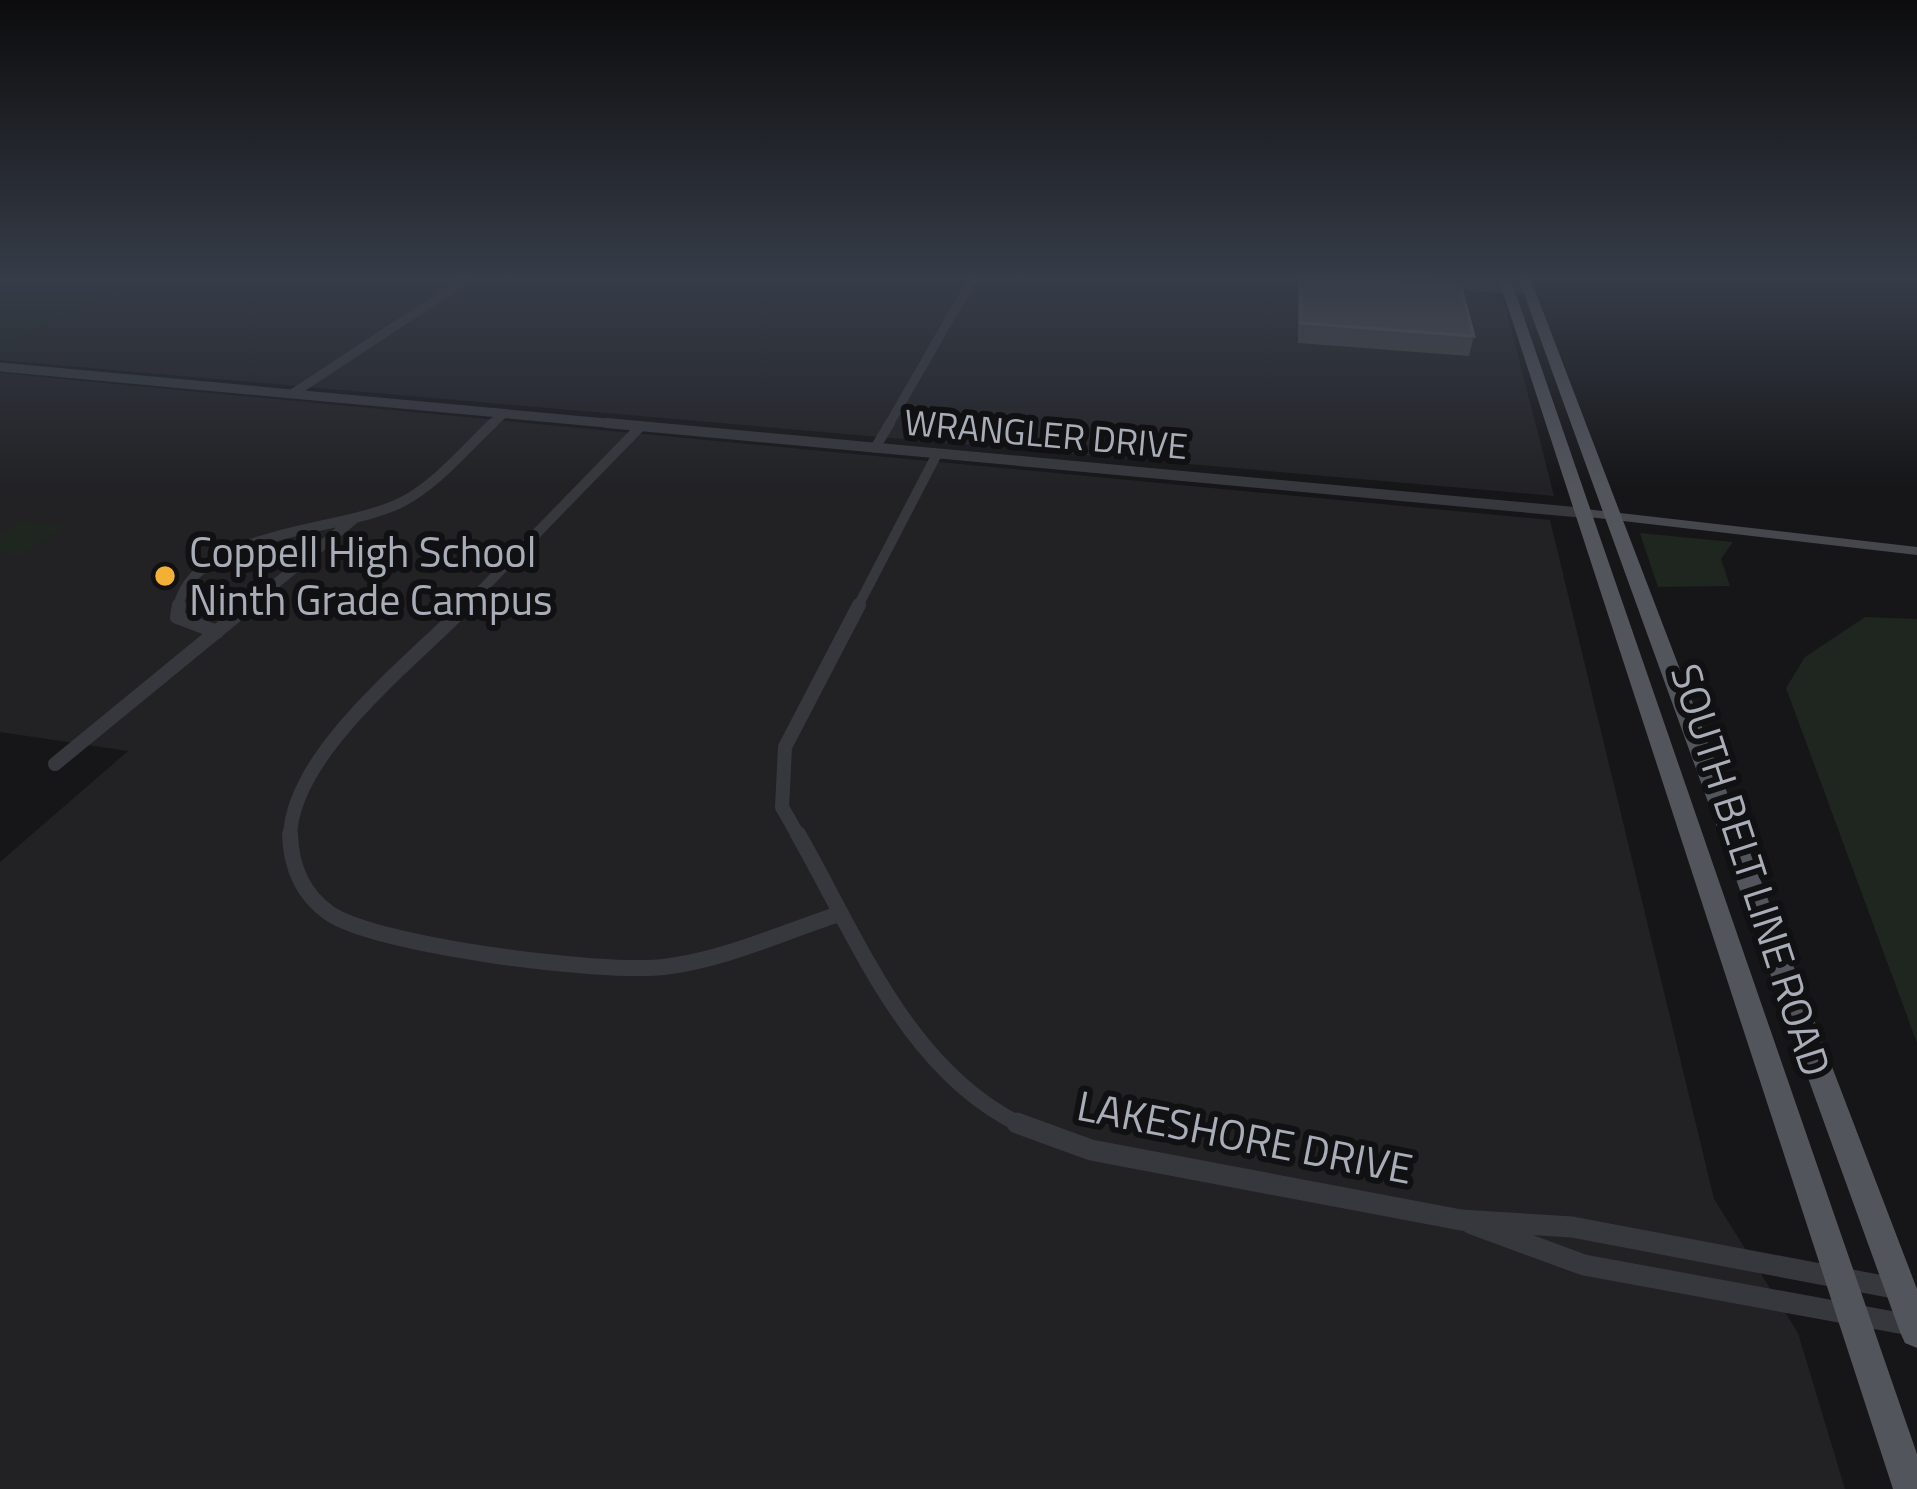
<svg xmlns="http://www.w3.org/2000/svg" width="1917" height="1489" font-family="'Titillium Web',sans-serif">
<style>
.built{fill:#222225}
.green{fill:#1e261f}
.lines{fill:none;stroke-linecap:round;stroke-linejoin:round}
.street-far4{stroke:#37383d;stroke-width:9}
.street-far3{stroke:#37383d;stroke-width:10}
.street-far2{stroke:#37383d;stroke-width:14}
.street-far1{stroke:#37383d;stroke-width:16}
.street{stroke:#37383d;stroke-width:21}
.secondary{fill:#45474d;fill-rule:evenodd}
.primary{fill:#53555c;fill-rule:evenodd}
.wall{fill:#47494d}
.building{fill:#525359;stroke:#5f6168;stroke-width:3}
.poi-dot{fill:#f2b134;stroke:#111113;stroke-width:4.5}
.labels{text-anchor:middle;stroke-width:12;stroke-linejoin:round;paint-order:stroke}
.far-street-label{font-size:36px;fill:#a8adb8;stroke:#111113}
.poi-label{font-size:42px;fill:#a8adb8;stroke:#111113;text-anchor:start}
.street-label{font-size:42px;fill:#a8adb8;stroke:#111113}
</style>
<rect width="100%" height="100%" fill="#161618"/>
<path class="built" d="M143 280H1324L1475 290 1505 305 1554 496 0 360V348Z
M0 373 1550 520 1714 1199 1798 1333 1845 1489H0V862L128 751 0 732Z"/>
<path class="green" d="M0 280H143L0 348Z
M20 521 66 526 22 555 0 553V534Z
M1640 533 1733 542 1721 559 1730 586 1658 587Z
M1865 617 1917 619V1043L1786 688 1805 657Z"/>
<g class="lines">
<path class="street-far4" d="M1370 280 1529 290
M0 367 639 426
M292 394 465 280
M490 426 503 414
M888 426 972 280"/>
<path class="street-far3" d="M607 423 1585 513
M875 448 890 423
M178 608C191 530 345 532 402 502 438 483 464 450 493 423
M246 608 353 520
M464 608 641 426
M857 608 937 454"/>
<path class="street-far2" d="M179 605 177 617 217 632
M55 764 249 605
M290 837C292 753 411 663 467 605
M799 837 782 807 785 747 859 605"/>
<path class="street-far1" d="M290 834C291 867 302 894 329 913 376 946 603 974 663 967 724 960 781 933 839 914
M798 834C858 939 908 1072 1023 1126"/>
<path class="street" d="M1017 1123 1091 1150 1461 1220 1572 1227 1899 1289
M1472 1224 1584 1265 1910 1325"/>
<path class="secondary" d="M1585 509 1917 547V555L1580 516V510Z"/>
<path class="primary" d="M1499 280H1511L1917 1454V1489H1893Z
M1519 280H1531L1917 1289V1348L1905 1343 1900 1332Z"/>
</g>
<path class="wall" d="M1300 280 1474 336 1469 356 1298 343V294Z"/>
<path class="building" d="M1301 280H1362L1461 287 1474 336 1301 323Z"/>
<linearGradient id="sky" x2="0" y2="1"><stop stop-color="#0c0c0d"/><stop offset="0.57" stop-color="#363c48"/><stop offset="1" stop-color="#363c48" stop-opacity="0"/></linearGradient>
<rect width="1917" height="488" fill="url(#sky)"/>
<circle class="poi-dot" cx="165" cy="576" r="12"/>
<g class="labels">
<g class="far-street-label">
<text transform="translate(1046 434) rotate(5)" y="13">WRANGLER DRIVE</text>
</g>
<g class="poi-label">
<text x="189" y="567">Coppell High School<tspan x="189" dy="48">Ninth Grade Campus</tspan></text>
</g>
<g class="street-label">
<text transform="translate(1751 870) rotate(72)" y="15">SOUTH BELT LINE ROAD</text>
<text transform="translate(1245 1137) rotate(11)" y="15">LAKESHORE DRIVE</text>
</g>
</g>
</svg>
